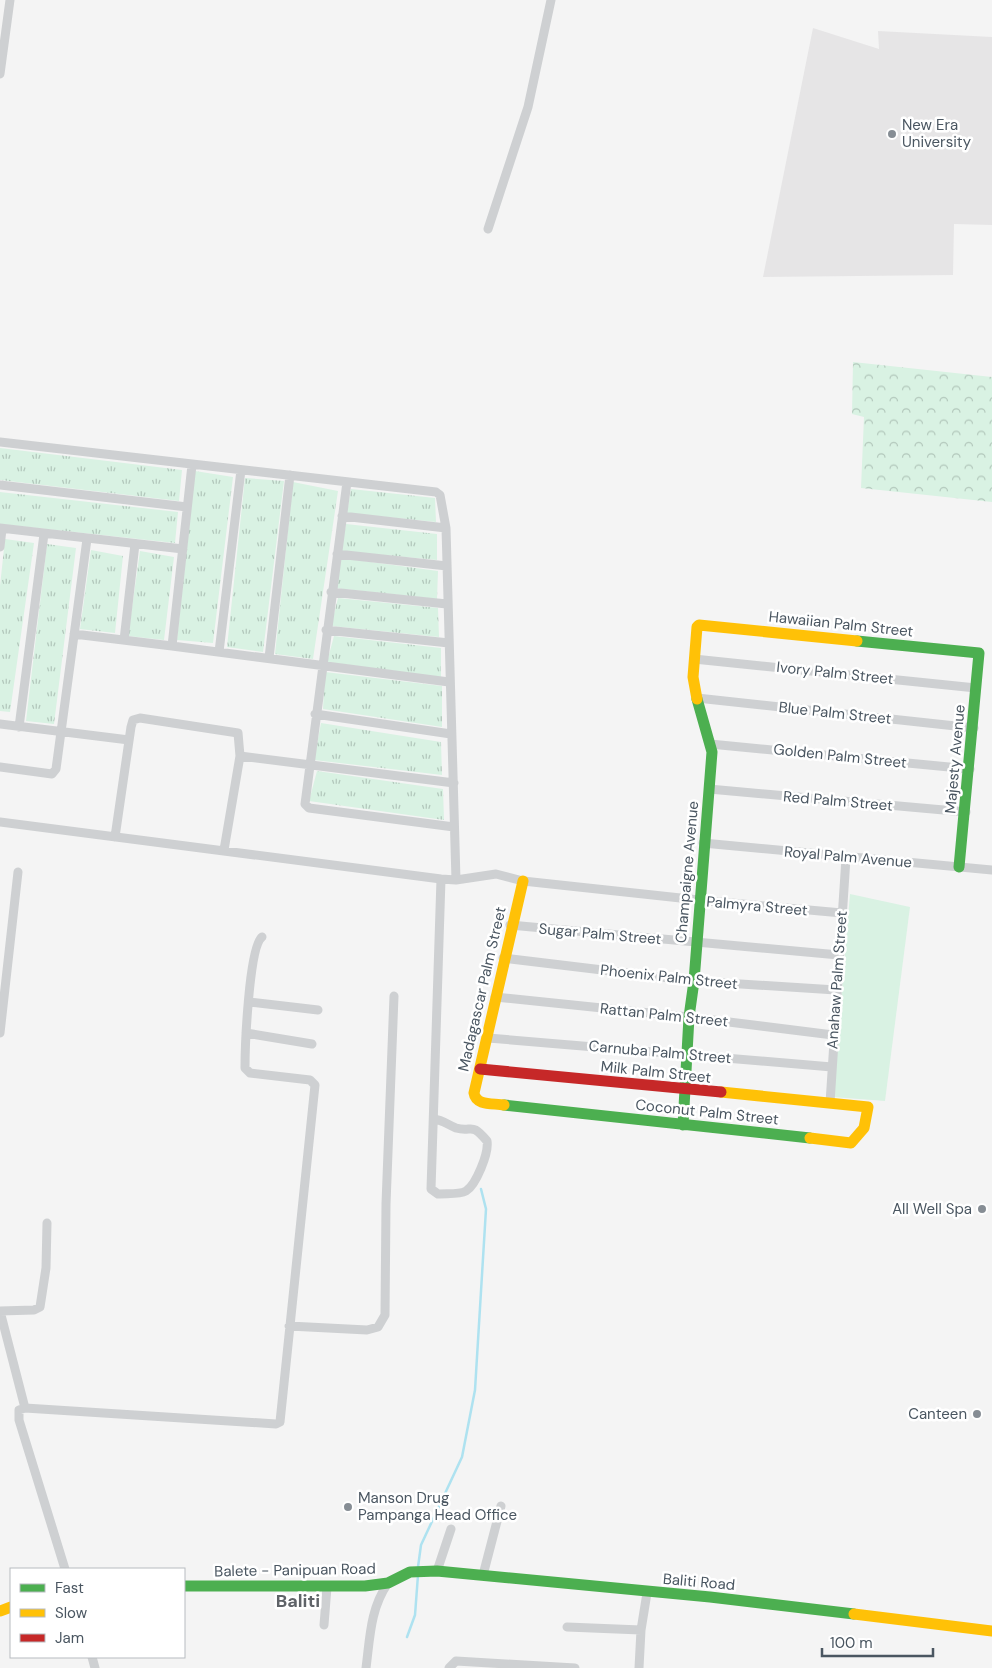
<svg xmlns="http://www.w3.org/2000/svg" width="992" height="1668" font-family="'DM Sans',sans-serif">
<style>
.education{fill:#e6e5e6}
.grass{fill:url(#grass-tufts)}
.forest{fill:url(#forest-crowns)}
.park{fill:#d9f2e3}
.lines{fill:none;stroke-linecap:round;stroke-linejoin:round}
.stream{stroke:#aee2f0;stroke-width:2.5}
.street{stroke:#ced0d2;stroke-width:9}
.fast{stroke:#4caf50;stroke-width:11}
.slow{stroke:#ffc107;stroke-width:11}
.jam{stroke:#c62828;stroke-width:11}
.poi-dot{fill:#868d94;stroke:#fff;stroke-width:2}
.labels{text-anchor:middle;stroke-width:5;stroke-linejoin:round;paint-order:stroke}
.poi-label{font-size:15px;fill:#4a5661;stroke:#fff;text-anchor:start}
.street-label{font-size:15px;fill:#4a5661;stroke:#fff}
.quarter-label{font-size:18px;font-weight:bold;fill:#5f6368;stroke:#fff}
</style>
<defs>
<pattern id="grass-tufts" width="24" height="20" patternUnits="userSpaceOnUse" patternTransform="scale(1.25)"><rect width="24" height="20" fill="#d9f2e3"/><path d="M3 7l-1-3M5 7V3M7 7l1-3M15 17l-1-3M17 17v-4M19 17l1-3" fill="none" stroke="#b2c7bb"/></pattern>
<pattern id="forest-crowns" width="20" height="18" patternUnits="userSpaceOnUse" patternTransform="scale(1.25)"><rect width="20" height="18" fill="#d9f2e3"/><path d="M2 6a3 3 0 1 1 6 0M12 15a3 3 0 1 1 6 0" fill="none" stroke="#b2c7bb"/></pattern>
</defs>
<rect width="100%" height="100%" fill="#f4f4f4"/>
<path class="education" d="M813 28 879 49 878 31 992 37V225L954 224 953 275 763 277Z"/>
<path class="grass" d="M0 448 182 470 179 501 0 480Z
M195 471 233 477 213 643 177 640Z
M245 478 284 481 263 652 227 647Z
M293 482 338 491 313 659 275 654Z
M351 489 435 498 436 522 347 513Z
M0 492 178 512 175 543 0 524Z
M346 524 437 534V560L341 551Z
M5 539 34 543 10 712 0 711V586Z
M47 544 76 548 54 724 26 721Z
M91 550 123 556 115 633 80 629Z
M140 551 174 557 164 640 128 636Z
M341 558 438 571 437 599 335 588Z
M338 598 438 608 439 637 331 626Z
M334 636 441 648V677L327 662Z
M325 672 442 686V727L323 709Z
M321 723 441 742 442 775 314 760Z
M317 771 443 789 444 820 309 801Z"/>
<path class="forest" d="M853 362 992 377V502L861 488 864 417 852 414Z"/>
<path class="park" d="M850 894 910 907 885 1101 833 1097Z"/>
<g class="lines">
<path class="stream" d="M418 1567 421 1545 462 1457 475 1390 486 1209 481 1189
M407 1637 415 1615 418 1575"/>
<path class="street" d="M0 74 10 0
M488 229 528 107 551 0
M0 442 436 492 440 495 446 528 456 880
M192 465 172 646 449 682
M347 482 305 804 309 808 454 827
M0 485 187 507
M342 516 446 528
M0 528 183 549
M0 547 2 529
M337 554 447 566
M331 592 447 604
M326 630 449 643
M74 634 172 646
M124 640 135 544
M219 652 241 470
M269 658 290 475
M694 659 976 688
M697 698 974 728
M315 714 451 734
M0 724 129 740
M19 727 44 534
M710 744 970 769
M240 756 454 783
M0 767 52 774 56 769 87 539
M709 789 966 812
M0 822 441 879 456 880 496 874 523 881 699 900 842 913
M115 837 131 727 133 720 140 718 238 733 240 756 224 850
M703 843 992 870
M510 925 839 955
M503 958 694 981 836 990
M495 997 689 1017 833 1035
M249 1002 318 1010
M0 1033 18 872
M246 1033 312 1044
M488 1038 832 1067
M830 1103 846 858
M434 1119C443 1120 448 1125 456 1128 473 1133 470 1121 487 1141 489 1153 476 1185 466 1191 459 1195 446 1193 438 1194L431 1189 441 879
M0 1311 34 1310 40 1307 46 1268 47 1223
M0 1311 25 1408
M289 1326 367 1330 378 1327 385 1315 386 1204 394 996
M65 1569 19 1420V1410L25 1408 276 1424 280 1422 315 1085 310 1080 250 1073 245 1068C245 1047 249 947 262 937
M437 1571 451 1529
M483 1575 501 1506
M324 1625 327 1587
M567 1627 641 1630
M92 1657 95 1668
M366 1668C370 1638 370 1609 388 1583
M449 1668 456 1661 575 1668
M639 1668 641 1630 647 1593"/>
<path class="fast" d="M857 641 979 653 959 867
M504 1105 810 1138
M683 1125 689 1017 694 981 712 752 697 699
M184 1586H365L388 1583 410 1572 437 1571 710 1597 854 1614"/>
<path class="slow" d="M697 699 693 677 697 627 699 625 857 641
M721 1092 868 1107 864 1128 851 1143 810 1138
M504 1105C493 1103 476 1106 474 1093L523 881
M0 1611 11 1607
M854 1614 992 1631"/>
<path class="jam" d="M480 1069 721 1092"/>
</g>
<g class="poi-dot">
<circle cx="892" cy="134" r="5"/>
<circle cx="982" cy="1209" r="5"/>
<circle cx="977" cy="1414" r="5"/>
<circle cx="348" cy="1507" r="5"/>
</g>
<g class="labels">
<g class="poi-label">
<text x="902" y="130">New Era<tspan x="902" dy="17">University</tspan></text>
<text x="972" y="1214" text-anchor="end">All Well Spa</text>
<text x="967" y="1419" text-anchor="end">Canteen</text>
<text x="358" y="1503">Manson Drug<tspan x="358" dy="17">Pampanga Head Office</tspan></text>
</g>
<g class="street-label">
<text transform="translate(841 624) rotate(6)" y="5">Hawaiian Palm Street</text>
<text transform="translate(835 673) rotate(6)" y="5">Ivory Palm Street</text>
<text transform="translate(835 713) rotate(6)" y="5">Blue Palm Street</text>
<text transform="translate(840 756) rotate(6)" y="5">Golden Palm Street</text>
<text transform="translate(955 759) rotate(-85)" y="5">Majesty Avenue</text>
<text transform="translate(838 801) rotate(5)" y="5">Red Palm Street</text>
<text transform="translate(848 857) rotate(5)" y="5">Royal Palm Avenue</text>
<text transform="translate(687 872) rotate(-85)" y="5">Champaigne Avenue</text>
<text transform="translate(757 906) rotate(5)" y="5">Palmyra Street</text>
<text transform="translate(600 934) rotate(5)" y="5">Sugar Palm Street</text>
<text transform="translate(669 977) rotate(6)" y="5">Phoenix Palm Street</text>
<text transform="translate(837 980) rotate(-86)" y="5">Anahaw Palm Street</text>
<text transform="translate(482 989) rotate(-77)" y="5">Madagascar Palm Street</text>
<text transform="translate(664 1015) rotate(6)" y="5">Rattan Palm Street</text>
<text transform="translate(660 1052) rotate(5)" y="5">Carnuba Palm Street</text>
<text transform="translate(656 1072) rotate(6)" y="5">Milk Palm Street</text>
<text transform="translate(707 1112) rotate(6)" y="5">Coconut Palm Street</text>
<text transform="translate(295 1570) rotate(-1)" y="5">Balete - Panipuan Road</text>
<text transform="translate(699 1582) rotate(5)" y="5">Baliti Road</text>
</g>
<g class="quarter-label">
<text x="298" y="1607">Baliti</text>
</g>
</g>
<rect x="10" y="1568" width="175" height="90" fill="#ffffff" stroke="#b7bbc0"/>
<rect x="20" y="1584" width="25" height="8" fill="#4caf50" stroke="#b7bbc0"/>
<text x="55" y="1593" font-size="15" fill="#4a5661">Fast</text>
<rect x="20" y="1609" width="25" height="8" fill="#ffc107" stroke="#b7bbc0"/>
<text x="55" y="1618" font-size="15" fill="#4a5661">Slow</text>
<rect x="20" y="1634" width="25" height="8" fill="#c62828" stroke="#b7bbc0"/>
<text x="55" y="1643" font-size="15" fill="#4a5661">Jam</text>
<path d="M822 1648v8h111v-8" fill="none" stroke="#4a5661" stroke-width="2.5"/>
<text x="830" y="1648" font-size="15" fill="#4a5661" stroke="#ffffff" stroke-width="4" paint-order="stroke">100 m</text>
</svg>
